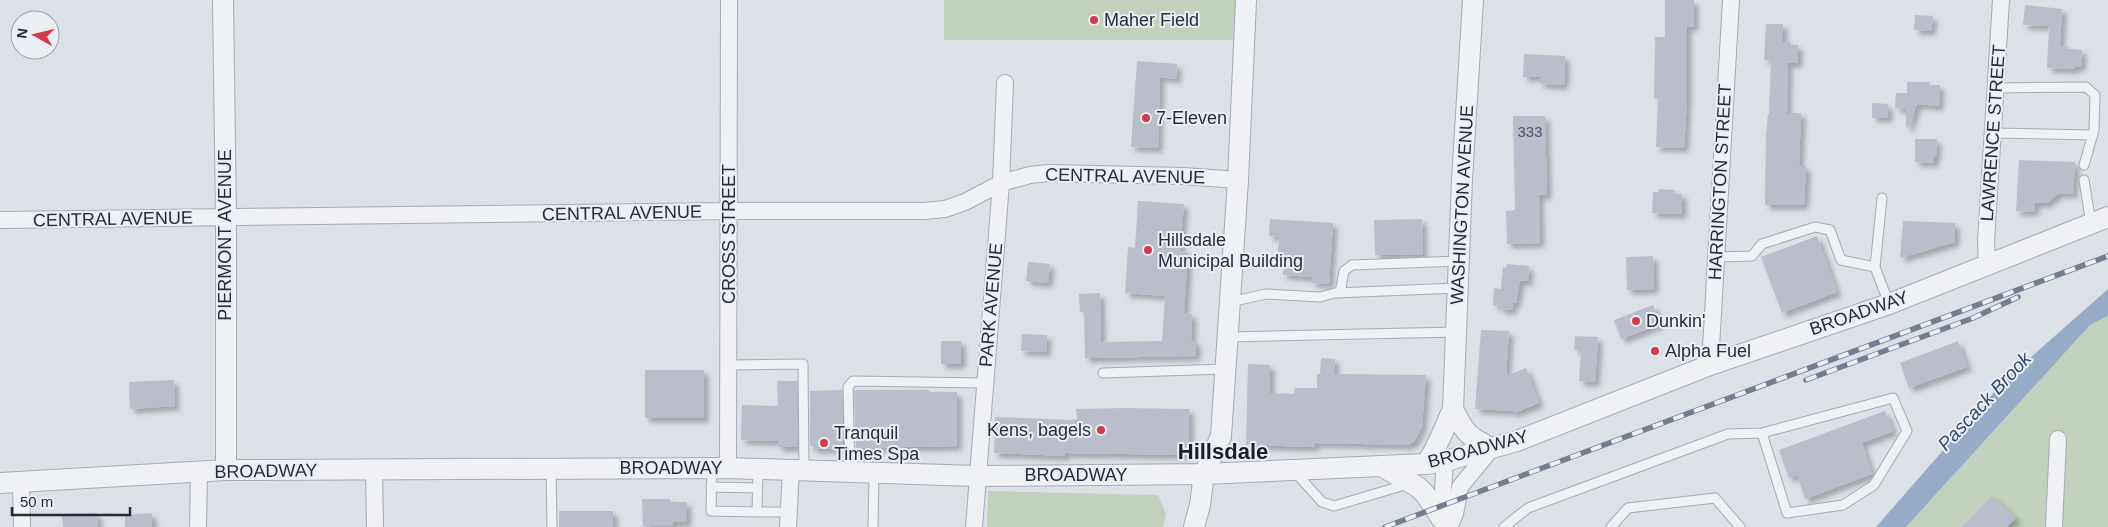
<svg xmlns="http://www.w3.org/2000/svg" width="2108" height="527" font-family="Helvetica,sans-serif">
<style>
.green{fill:#c1d1bd}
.water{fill:#95abc8}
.building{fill:#b9beca;filter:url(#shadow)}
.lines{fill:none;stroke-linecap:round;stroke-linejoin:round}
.service-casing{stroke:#a5aab4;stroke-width:11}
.minor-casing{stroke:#a5aab4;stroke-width:18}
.tertiary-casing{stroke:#a5aab4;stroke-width:22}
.service{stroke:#eff1f5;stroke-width:9}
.minor{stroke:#eff1f5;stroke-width:16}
.tertiary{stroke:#eff1f5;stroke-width:20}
.rail-casing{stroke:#757e91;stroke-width:5.5}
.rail{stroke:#ebeff4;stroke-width:4;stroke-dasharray:11;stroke-linecap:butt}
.poi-dot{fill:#d13b4a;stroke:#ebeff4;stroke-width:2}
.labels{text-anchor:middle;stroke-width:4;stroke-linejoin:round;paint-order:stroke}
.number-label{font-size:15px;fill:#4a5160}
.poi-label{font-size:18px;fill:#252d3d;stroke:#ebeff4;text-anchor:start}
.street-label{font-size:18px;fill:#252d3d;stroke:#ebeff4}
.water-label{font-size:19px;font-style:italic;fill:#2f4972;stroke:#ebeff4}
.district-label{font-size:22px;font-weight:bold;fill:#181e2e;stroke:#ebeff4}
</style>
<defs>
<filter id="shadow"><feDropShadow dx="4.5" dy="4.5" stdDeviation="2.5" flood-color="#0004"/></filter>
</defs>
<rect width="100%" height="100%" fill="#dce0e7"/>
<path class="green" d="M944 0H1246L1244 40H944Z
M2108 316V527H1906L2090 325Z
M988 491 1158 495 1166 514 1163 527H987Z"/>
<path class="water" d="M2108 289V316L2090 325 1906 527H1876L2003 382Z"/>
<path class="building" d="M1665 0H1694V26L1687 27V99L1684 148 1656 147 1658 98H1654L1655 37H1665Z
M2025 5 2062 9 2060 46 2068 47V49L2082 50 2081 67H2074V69L2047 68 2049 26 2023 25Z
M1915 15 1933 16 1931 31 1914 30Z
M1766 24H1783V42H1791V45H1798V63H1788L1787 113H1801L1799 166H1806L1804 205H1765L1766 135 1768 114H1769L1771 60H1764Z
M1524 54 1565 56 1564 85 1540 84V77H1523Z
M1137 61 1177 64 1176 79 1160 77 1158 148 1131 147Z
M1907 82H1930L1929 85H1940L1939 106 1917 104 1909 128 1906 127V109L1895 108 1896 93H1907Z
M1872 103 1888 104V118H1872Z
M1513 116H1545L1547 195H1539L1540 243 1507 244 1506 211 1515 210Z
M1915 139H1937L1936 157H1934V163L1915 162Z
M2019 160 2075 162 2073 194 2059 193 2047 203H2035L2034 212 2016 211Z
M1659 189 1675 190 1674 194H1682V214L1652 213 1653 192H1658Z
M1138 201 1184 204 1180 251 1188 252 1184 313 1192 314 1191 341H1196V356L1085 358 1084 312H1080L1079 294 1100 293 1101 342 1162 341 1165 296 1125 293 1128 247 1135 248Z
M1270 219 1333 223 1329 284 1312 283V277L1283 275 1284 255 1278 254 1279 237 1269 236Z
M1422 219 1423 254 1375 255 1374 220Z
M1903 221 1955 223V242L1900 258Z
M1817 236 1837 292 1782 313 1761 257Z
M1653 256 1654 289 1627 290 1626 257Z
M1028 262 1050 264 1048 283 1026 281Z
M1507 264 1529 266 1528 281H1520L1516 303H1513L1512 310 1500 309V306L1493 305 1494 288 1501 289 1503 267 1506 268Z
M1653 305 1660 324 1621 339 1614 320Z
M1481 330 1509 331 1506 376 1526 368 1539 403 1514 413 1513 411 1475 409Z
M1022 334 1047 335 1046 352 1021 351Z
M1575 336 1598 337 1595 382 1579 381 1581 351 1574 350Z
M941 341H961V364H941Z
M1958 341 1967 367 1909 388 1900 363Z
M1321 358 1335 359 1334 374 1426 375 1422 427 1414 442 1407 445 1315 443V447L1246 445 1248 364 1270 365V393L1294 394 1295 388H1317V374H1320Z
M645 370H704V418H645Z
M174 380 175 406 130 409 129 382Z
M777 381H797L798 447H778V441L741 440 742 405 778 406Z
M842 390 843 448 813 449V446H810V391Z
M854 390H929L930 392H957V446L856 448Z
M1124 408 1189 409V455L1065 453V456L994 453 995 417 1071 420 1077 419 1076 409Z
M1885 411 1893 431 1862 443 1872 474 1805 499 1797 475 1789 478 1779 450Z
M1992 496 2016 518 2007 527H1962Z
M642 499H670V502H687V522H673V526H643Z
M559 511H613V527H559Z
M97 513 98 527H63L62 514Z
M152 513V527H125V515Z"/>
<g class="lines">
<g class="service-casing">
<path id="service" d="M1996 88 2086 87 2095 95 2094 130 2084 165
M1994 133 2093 135
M2084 180 2091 224
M1882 198 1875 267 1889 304
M1716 257 1752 256 1762 244 1815 227 1830 230 1841 260 1875 267
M1340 293 1344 271 1352 265 1459 261
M1230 302 1266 294 1320 297 1335 293 1457 288
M1228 337 1456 332
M729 365 803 364 804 470
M1103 373 1225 369
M712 468 711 511 757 512 758 469
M551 469 552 527
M1294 471 1322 502 1334 506 1408 484
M850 472 848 387 853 381 984 383
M711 487 757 488
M757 512H789
M873 527 874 473
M1504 527 1528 508 1728 434 1762 433 1893 398 1907 431 1874 485 1843 505 1787 513 1762 433
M1611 527 1628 508 1715 498 1740 527"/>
</g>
<g class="minor-casing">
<path id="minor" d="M0 220 729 211H924L945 209 965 202 1001 183 1030 175 1049 173 1183 176 1238 180
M1987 266 1986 241 2001 0
M1710 365 1731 0
M728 468 729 0
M374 469 375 527
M21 482 22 527
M1444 523 1441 518 1445 461
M198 527 199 473
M788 527 791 469
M974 527 1001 183 1005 83
M1449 527 1455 514 1460 487 1492 448
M2054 527 2058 439"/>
</g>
<g class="tertiary-casing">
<path id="tertiary" d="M223 0 226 218V470
M1453 409C1465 433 1468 437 1492 448
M1426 464C1438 447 1444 428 1453 409L1462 180 1473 0
M1381 466 1418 487 1425 494 1441 518
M0 483 226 470 728 468 976 476 1204 474 1426 464 1445 461 1517 441 1710 365 1889 304 2108 217
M1194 527 1200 505 1204 474 1221 436 1238 180 1246 0"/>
</g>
<use href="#service" class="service"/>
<use href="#minor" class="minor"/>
<use href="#tertiary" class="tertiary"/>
<g class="rail-casing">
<path id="rail" d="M1806 380 1973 318 2018 297
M1385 527 2108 256"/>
</g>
<use href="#rail" class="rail"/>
</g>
<g class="poi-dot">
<circle cx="1094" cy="20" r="5"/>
<circle cx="1146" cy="118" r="5"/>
<circle cx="1148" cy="250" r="5"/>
<circle cx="1636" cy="321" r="5"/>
<circle cx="1655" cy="351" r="5"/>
<circle cx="1101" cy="430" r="5"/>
<circle cx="824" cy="443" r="5"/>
</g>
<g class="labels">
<g class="number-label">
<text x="1530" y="137">333</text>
</g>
<g class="poi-label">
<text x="1104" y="26">Maher Field</text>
<text x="1156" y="124">7-Eleven</text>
<text x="1158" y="246">Hillsdale<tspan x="1158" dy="21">Municipal Building</tspan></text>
<text x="1646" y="327">Dunkin'</text>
<text x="1665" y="357">Alpha Fuel</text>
<text x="1091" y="436" text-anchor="end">Kens, bagels</text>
<text x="834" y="439">Tranquil<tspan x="834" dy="21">Times Spa</tspan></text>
</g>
<g class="street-label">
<text transform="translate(1993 133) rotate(-86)" y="6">LAWRENCE STREET</text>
<text transform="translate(1125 176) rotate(1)" y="6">CENTRAL AVENUE</text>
<text transform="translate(1720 182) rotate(-87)" y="6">HARRINGTON STREET</text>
<text transform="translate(1462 205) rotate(-87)" y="6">WASHINGTON AVENUE</text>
<text transform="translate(622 213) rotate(-1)" y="6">CENTRAL AVENUE</text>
<text transform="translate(113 219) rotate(-1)" y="6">CENTRAL AVENUE</text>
<text transform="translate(729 234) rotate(-90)" y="6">CROSS STREET</text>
<text transform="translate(225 235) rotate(-90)" y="6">PIERMONT AVENUE</text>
<text transform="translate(991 305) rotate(-85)" y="6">PARK AVENUE</text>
<text transform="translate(1859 313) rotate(-19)" y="6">BROADWAY</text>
<text transform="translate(1478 449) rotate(-15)" y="6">BROADWAY</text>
<text x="671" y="474">BROADWAY</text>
<text transform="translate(266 471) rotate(-1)" y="6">BROADWAY</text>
<text x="1076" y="481">BROADWAY</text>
</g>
<g class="water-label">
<text transform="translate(1984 401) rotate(-47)" y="7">Pascack Brook</text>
</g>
<g class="district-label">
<text x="1223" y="459">Hillsdale</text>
</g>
</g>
<g transform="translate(35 35) rotate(278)"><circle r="24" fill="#ebeff4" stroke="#9ca1ab"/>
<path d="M0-4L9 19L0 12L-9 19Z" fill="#d13b4a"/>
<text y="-8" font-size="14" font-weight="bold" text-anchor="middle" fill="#252d3d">N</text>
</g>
<path d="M12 507v8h118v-8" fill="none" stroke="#252d3d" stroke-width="2.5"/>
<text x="20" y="507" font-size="15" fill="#252d3d" stroke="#ebeff4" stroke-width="4" paint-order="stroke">50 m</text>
</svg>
